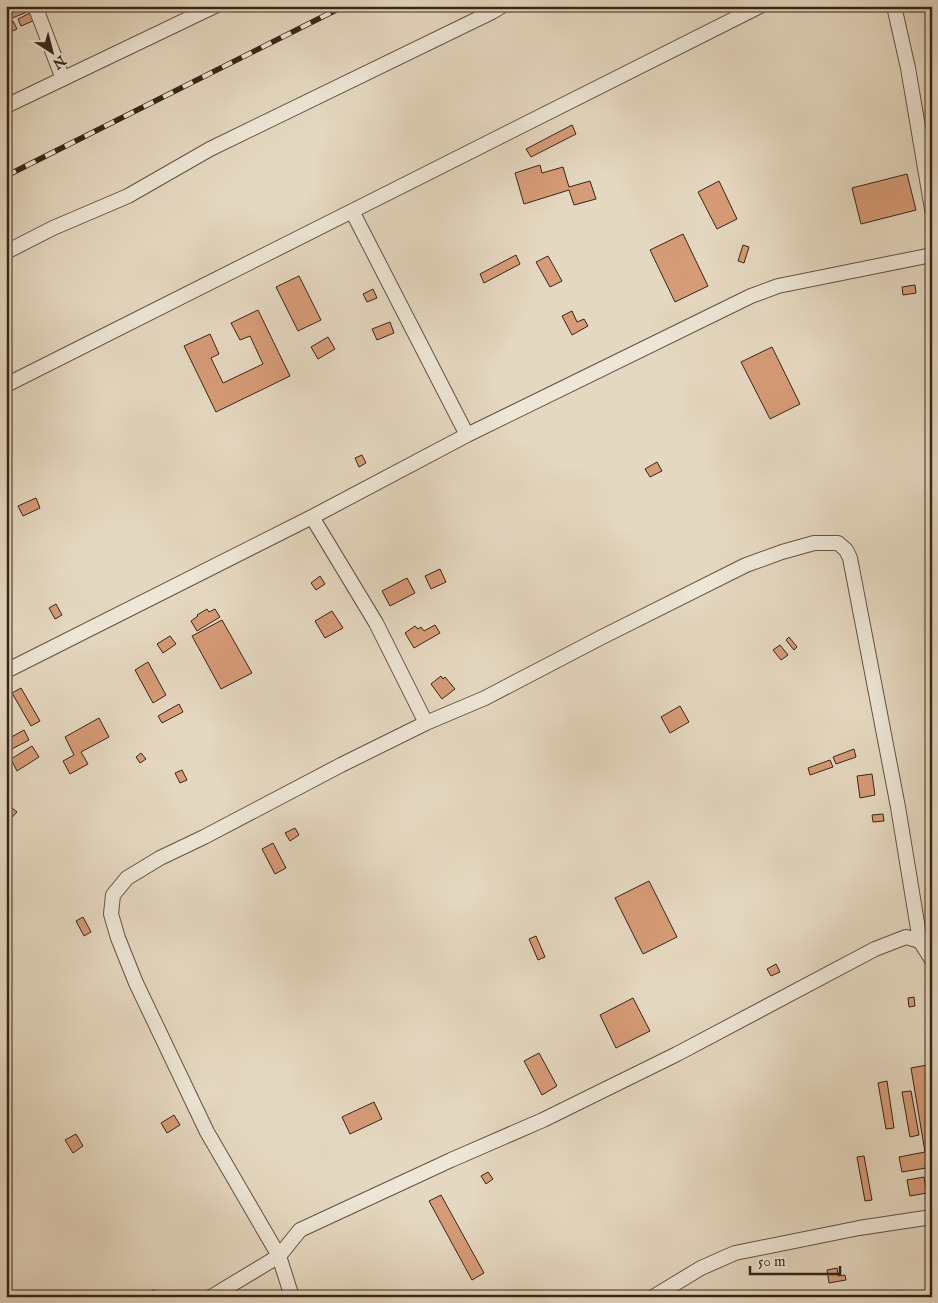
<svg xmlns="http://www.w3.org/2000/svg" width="938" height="1303" font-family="'IM FELL English',serif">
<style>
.building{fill:#d69b77;stroke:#382517}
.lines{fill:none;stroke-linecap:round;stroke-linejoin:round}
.minor-casing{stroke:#635241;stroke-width:16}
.minor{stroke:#eee6d6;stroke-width:14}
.rail-casing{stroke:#382517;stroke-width:5.5}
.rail{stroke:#eee6d6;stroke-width:4;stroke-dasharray:11;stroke-linecap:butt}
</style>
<rect width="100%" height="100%" fill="#e5d8c0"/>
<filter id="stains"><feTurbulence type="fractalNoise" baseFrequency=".004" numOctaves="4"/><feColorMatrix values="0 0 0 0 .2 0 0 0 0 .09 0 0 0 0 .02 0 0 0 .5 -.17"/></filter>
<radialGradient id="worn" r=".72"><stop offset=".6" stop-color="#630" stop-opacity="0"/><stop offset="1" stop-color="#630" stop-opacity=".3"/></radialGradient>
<path class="building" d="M6 6H25L27 12 10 19Z
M32 12 35 20 21 26 18 19Z
M13 21 17 29 6 34V24Z
M572 125 576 134 531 157 526 149Z
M540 165 542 173 563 167 569 187 590 181 596 199 574 205 569 190 524 204 515 173Z
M907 174 916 210 861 224 852 188Z
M719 181 737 219 717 229 698 192Z
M683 234 708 286 675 302 650 250Z
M743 245 749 247 744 263 738 261Z
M516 255 520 264 484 283 480 274Z
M548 256 562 281 550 287 536 262Z
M299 276 321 320 298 331 276 287Z
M915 285 916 293 903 295 902 287Z
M373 289 377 298 367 302 363 294Z
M258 310 290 376 216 412 184 346 210 334 219 354 211 358 223 383 263 364 250 336 240 340 231 323Z
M572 311 577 322 584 319 588 326 572 335 562 316Z
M390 322 394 333 377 340 372 329Z
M328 337 335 349 318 359 311 347Z
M772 347 800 404 770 419 741 362Z
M932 449V470L929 450Z
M362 455 366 463 359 467 355 458Z
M657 462 662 471 650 477 645 469Z
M36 498 40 508 23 516 18 506Z
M440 569 446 582 431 589 425 576Z
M320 576 325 584 316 590 311 583Z
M407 578 415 593 390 606 382 591Z
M56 604 62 615 55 619 49 608Z
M207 609 209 612 215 609 220 617 197 631 191 621 198 616 197 615Z
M332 611 343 628 325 638 315 621Z
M222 620 252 673 221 689 192 636Z
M435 625 440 633 414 648 405 633 415 626 418 629 421 627 424 631Z
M170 636 176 644 163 653 157 644Z
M789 637 797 647 794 650 786 640Z
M780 645 788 655 781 660 773 650Z
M148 662 166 695 153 703 135 670Z
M441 676 443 679 445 677 455 689 442 699 431 684Z
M21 688 40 721 31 726 12 693Z
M179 704 183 712 162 723 158 716Z
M680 706 689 722 670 733 661 717Z
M99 718 109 737 81 752 88 764 70 774 63 761 74 755 65 737Z
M24 730 29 740 6 752V740Z
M32 746 39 757 17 771 11 759Z
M854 749 856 757 836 764 833 757Z
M141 753 146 759 140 763 136 757Z
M830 760 833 767 810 775 808 768Z
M182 770 187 780 180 783 175 773Z
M872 774 875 795 860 798 857 776Z
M6 803 17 812 6 824Z
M883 814 884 821 873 822 872 815Z
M295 828 299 835 290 841 285 833Z
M273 843 286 868 275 874 262 849Z
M649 881 677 937 643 954 615 898Z
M83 917 91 932 84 936 76 921Z
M536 936 545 957 538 960 529 939Z
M776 964 780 972 771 976 767 969Z
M914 997 915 1006 909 1007 908 998Z
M633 998 650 1031 616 1048 600 1015Z
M539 1053 557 1086 542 1095 524 1061Z
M927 1065 932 1095V1167L902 1172 899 1157 925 1152 911 1068Z
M887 1081 894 1128 886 1129 878 1083Z
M911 1091 919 1135 910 1137 902 1092Z
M374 1102 382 1119 350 1134 342 1117Z
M174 1115 180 1125 167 1133 161 1123Z
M76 1134 83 1146 73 1153 65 1140Z
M864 1156 872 1200 865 1201 857 1157Z
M488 1172 493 1179 486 1184 481 1176Z
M924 1177 927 1193 910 1196 907 1180Z
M441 1195 484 1273 472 1280 429 1201Z
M837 1268 838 1276 845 1275 846 1280 829 1283 827 1270Z
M154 1290 157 1297H148L147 1293Z"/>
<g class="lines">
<g class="minor-casing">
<path id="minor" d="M35 6 63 79
M894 6 908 68 932 209
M6 106 215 6
M352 211 467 435
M6 252 53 228 128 196 210 149 492 12 502 6
M6 385 760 6
M312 517 376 623 426 723
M6 671 312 517 467 435 751 296 778 286 932 255
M211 1297 279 1256 300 1230 451 1160 543 1120 677 1054 875 949 906 937 920 941 932 960
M292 1297 279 1256 207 1132 136 983 118 938 111 914 113 895 127 878 160 858 204 837 341 765 426 723 485 698 600 638 746 565 782 552 814 543H838L846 550 850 558 898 807 920 941
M653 1297 701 1268 735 1253 859 1228 932 1217"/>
</g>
<use href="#minor" class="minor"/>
<g class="rail-casing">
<path id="rail" d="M6 176 344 6"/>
</g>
<use href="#rail" class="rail"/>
</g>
<rect width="938" height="1303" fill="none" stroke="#e5d8c0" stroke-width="25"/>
<rect x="8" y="8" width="923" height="1288" fill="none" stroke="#382517" stroke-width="2.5"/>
<rect x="12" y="12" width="913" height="1278" fill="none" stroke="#382517"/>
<g transform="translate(52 52) rotate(144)" stroke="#eee6d6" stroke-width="4" paint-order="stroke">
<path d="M0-4L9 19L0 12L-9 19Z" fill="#382517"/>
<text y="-8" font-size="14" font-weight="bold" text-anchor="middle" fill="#382517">N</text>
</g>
<path d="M750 1266v8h90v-8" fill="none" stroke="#382517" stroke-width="2.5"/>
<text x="758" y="1266" font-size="15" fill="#382517" stroke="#eee6d6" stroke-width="4" paint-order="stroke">50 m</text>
<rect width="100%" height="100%" filter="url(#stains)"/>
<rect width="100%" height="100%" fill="url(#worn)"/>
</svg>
